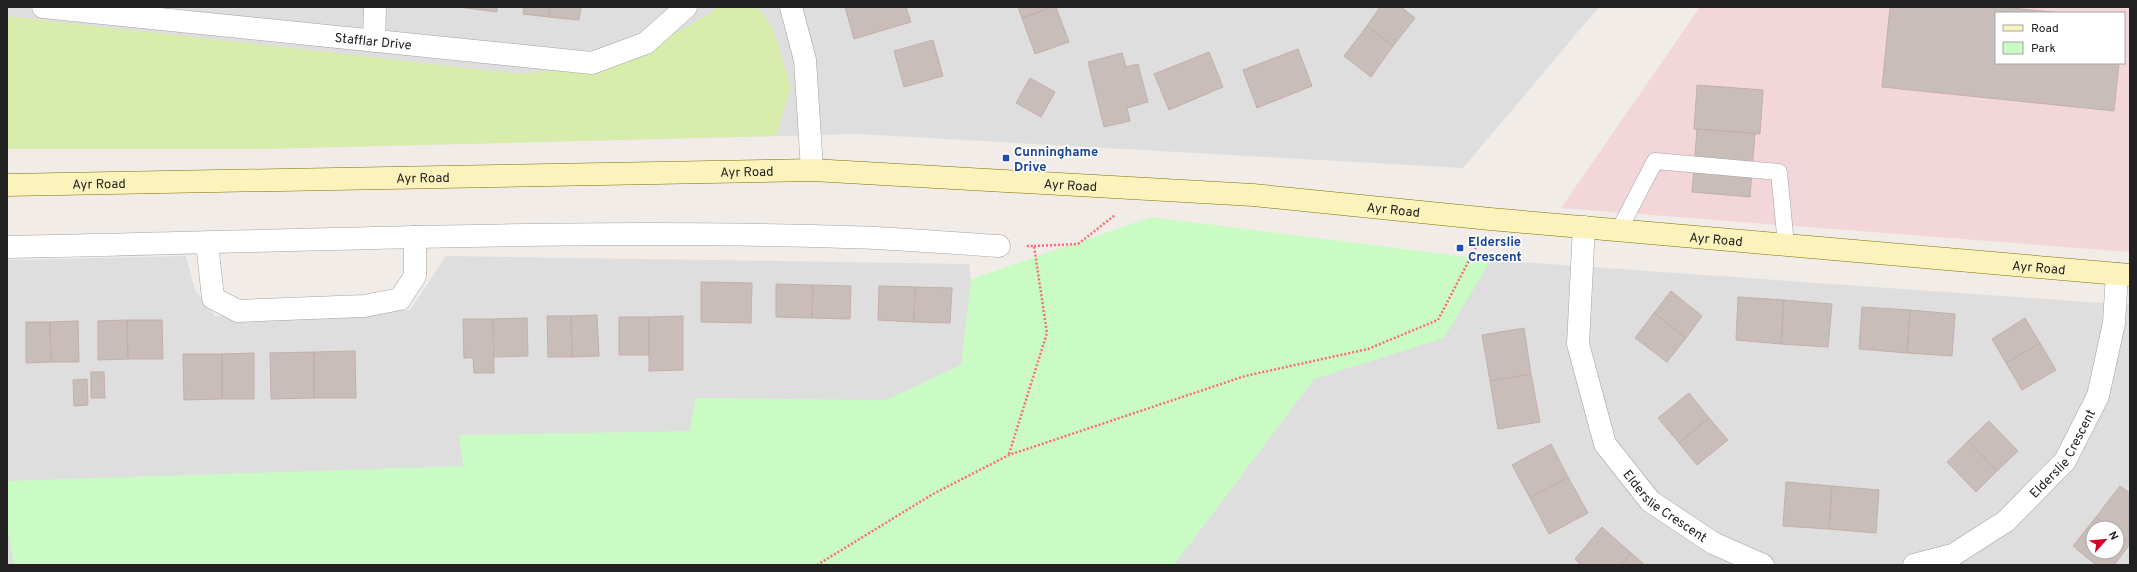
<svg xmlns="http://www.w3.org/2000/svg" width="2137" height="572" font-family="Overpass,sans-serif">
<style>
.residential{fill:#dfdede;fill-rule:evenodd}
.commercial{fill:#f2d6da;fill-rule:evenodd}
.grass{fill:#d8ecac}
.park{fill:#cafbc4}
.building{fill:#c9bdba;stroke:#c4afa9}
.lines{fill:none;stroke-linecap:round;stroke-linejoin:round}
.lane-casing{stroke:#a2a2a2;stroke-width:17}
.street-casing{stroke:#a2a2a2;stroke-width:23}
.secondary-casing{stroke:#7e7301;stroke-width:23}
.path{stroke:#fe6b78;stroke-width:2.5;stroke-dasharray:2 2;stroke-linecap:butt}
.lane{stroke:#fff;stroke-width:16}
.street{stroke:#fff;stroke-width:22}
.secondary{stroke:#fcf2bb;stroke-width:22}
.transit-dot{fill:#1a4fb4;stroke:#fff;stroke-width:1.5}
.labels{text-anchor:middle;stroke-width:3.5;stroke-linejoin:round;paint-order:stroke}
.street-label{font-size:13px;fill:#212121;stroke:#fff}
.transit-label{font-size:13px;font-weight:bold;fill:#164399;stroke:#fff;text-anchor:start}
</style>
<rect width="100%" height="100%" fill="#f1ece7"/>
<path class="residential" d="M7 7H1599L1463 168 858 134 255 149H7Z
M186 256 195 290 215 316 410 310 446 256 969 264 971 279 1491 260 2130 305V565H7V260ZM2093 528H2117V552H2093Z"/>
<path class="commercial" d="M1700 7H2130V252L1561 208ZM1996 13H2124V63H1996Z"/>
<path class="grass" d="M717 7H757L772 27 791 87 776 136 255 149H7V16L522 74 622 63 706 16Z"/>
<path class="park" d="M1151 217 1491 260 1444 338 1314 379 1174 565H14L7 525V481L463 466 459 435 689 431 696 398 886 400 961 365 971 279Z"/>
<path class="building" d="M459 7H497V12Z
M524 7H550L549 17 523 14Z
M550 7H581L579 20 549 17Z
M845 7H906L911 22 854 39Z
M1018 7H1052L1022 18Z
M1052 7H1056L1069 42 1035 54 1022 18Z
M1380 7H1401L1415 18 1393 46 1367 26Z
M1890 7H2002L2062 13H1996V63H2119L2114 111 1882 87Z
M1367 26 1393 46 1371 77 1344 56Z
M933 40 943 76 904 87 894 51Z
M1298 49 1312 86 1257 108 1243 70Z
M1209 52 1223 87 1169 110 1154 74Z
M1122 53 1126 67 1138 64 1148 102 1127 108 1130 121 1104 127 1088 62Z
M1030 78 1055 92 1041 117 1016 103Z
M1697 85 1763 90 1760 134 1694 129Z
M1697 129 1755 133 1750 197 1692 192Z
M701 282 752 283 751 323 701 322Z
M776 284 813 285 812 318 776 317Z
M813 285 851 286 850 319 812 318Z
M879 286 915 287 914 322 878 320Z
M915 287 952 288 950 323 914 322Z
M1671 291 1702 316 1686 338 1654 313Z
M1738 297 1784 300 1781 344 1736 340Z
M1784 300 1832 304 1828 347 1781 344Z
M1862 307 1910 310 1907 353 1859 349Z
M1910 310 1955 314 1952 356 1907 353Z
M1654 313 1686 338 1667 362 1635 338Z
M597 315 599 356 572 357 571 316Z
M547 316H571L572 357H548Z
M683 316V370L649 371V317Z
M619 317H649V355H619Z
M527 318 528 356 494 357 493 319Z
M2025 318 2040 343 2006 363 1992 339Z
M463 319H493L494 373H474L473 358H464Z
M127 320H162L163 359H128Z
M127 320 128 359 98 360V321Z
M78 321 79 362H51L50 322Z
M26 322H50L51 362 26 363Z
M1524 328 1531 374 1490 381 1482 335Z
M2040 343 2056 370 2022 390 2006 363Z
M355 351 356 398H314V352Z
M314 352V398L271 399 270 353Z
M254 353V399H222V354Z
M183 354H222V399L184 400Z
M91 372H104L105 398H91Z
M1531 374 1540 422 1498 429 1490 381Z
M87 379 88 405 74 406 73 380Z
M1689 393 1709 418 1679 443 1658 418Z
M1709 418 1728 440 1697 465 1679 443Z
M1989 421 2018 451 1997 471 1968 441Z
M1968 441 1997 471 1976 492 1947 462Z
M1551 444 1568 477 1530 498 1512 465Z
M1568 477 1588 513 1549 534 1530 498Z
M1786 482 1832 486 1829 529 1783 526Z
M1832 486 1879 490 1876 533 1829 529Z
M2120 486 2130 493V544L2117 534V528H2109L2096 517Z
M2096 517 2109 528H2093V552H2117V534L2130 544 2114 565H2096L2073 546Z
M1602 527 1631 553 1621 565H1581L1575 559Z
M1631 553 1645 565H1621Z"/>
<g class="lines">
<g class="lane-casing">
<path id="lane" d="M1619 230 1655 161 1779 172 1786 245"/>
</g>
<g class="street-casing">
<g id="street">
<path id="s1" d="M43 7 592 63 646 43 686 7"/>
<path d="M791 7 805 60 812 170"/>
<path d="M374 41 375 7"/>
<path id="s2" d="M1584 227 1578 344 1605 444 1650 501 1713 543 1763 565"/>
<path d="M207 243 213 298 238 311 364 306 400 299 415 276V237"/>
<path d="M7 247C286 242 566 228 845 237 896 238 948 243 999 246"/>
<path id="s3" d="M1914 565 1953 555 2006 521 2065 461 2098 396 2114 323 2117 274"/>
</g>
</g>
<g class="secondary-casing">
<g id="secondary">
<path id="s4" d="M7 185 812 170 1253 195 1490 219 2130 275"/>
</g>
</g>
<path class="path" d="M1034 246 1078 244 1115 215
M1009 454 1047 333 1034 246H1026
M817 565 933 494 1009 455 1245 376 1368 349 1438 320 1477 245"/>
<use href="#lane" class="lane"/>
<use href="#street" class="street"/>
<use href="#secondary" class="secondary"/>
</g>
<g class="transit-dot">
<rect x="1002" y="154" width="8" height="8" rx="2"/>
<rect x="1456" y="244" width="8" height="8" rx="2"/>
</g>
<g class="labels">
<g class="street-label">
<text dy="5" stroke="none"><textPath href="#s1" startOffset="332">Stafflar Drive</textPath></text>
<text dy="5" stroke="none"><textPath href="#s4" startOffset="740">Ayr Road</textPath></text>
<text dy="5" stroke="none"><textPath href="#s4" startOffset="416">Ayr Road</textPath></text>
<text dy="5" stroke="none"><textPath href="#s4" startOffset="92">Ayr Road</textPath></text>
<text dy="5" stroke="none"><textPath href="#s4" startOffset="1064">Ayr Road</textPath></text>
<text dy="5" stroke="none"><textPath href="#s4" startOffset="1388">Ayr Road</textPath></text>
<text dy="5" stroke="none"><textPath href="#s4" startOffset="1712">Ayr Road</textPath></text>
<text dy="5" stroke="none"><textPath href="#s4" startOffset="2036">Ayr Road</textPath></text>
<text dy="5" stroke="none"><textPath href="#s3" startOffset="192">Elderslie Crescent</textPath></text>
<text dy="5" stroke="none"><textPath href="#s2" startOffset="308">Elderslie Crescent</textPath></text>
</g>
<g class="transit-label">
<text x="1014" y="156">Cunninghame<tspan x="1014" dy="15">Drive</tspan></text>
<text x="1468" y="246">Elderslie<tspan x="1468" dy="15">Crescent</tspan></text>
</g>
</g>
<rect width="2137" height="572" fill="none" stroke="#212121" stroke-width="16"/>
<rect x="1995" y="12" width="130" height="52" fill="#ffffff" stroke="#a6a6a6"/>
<rect x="2003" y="25" width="20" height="6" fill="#fcf2bb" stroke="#a6a6a6"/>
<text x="2031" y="32" font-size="12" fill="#212121">Road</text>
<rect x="2003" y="42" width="20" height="12" fill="#cafbc4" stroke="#a6a6a6"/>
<text x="2031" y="52" font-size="12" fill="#212121">Park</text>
<g transform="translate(2105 540) rotate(63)"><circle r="19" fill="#ffffff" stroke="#a6a6a6"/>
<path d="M0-3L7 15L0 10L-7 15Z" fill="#d10028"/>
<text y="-6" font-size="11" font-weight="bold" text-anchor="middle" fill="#212121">N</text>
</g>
</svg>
